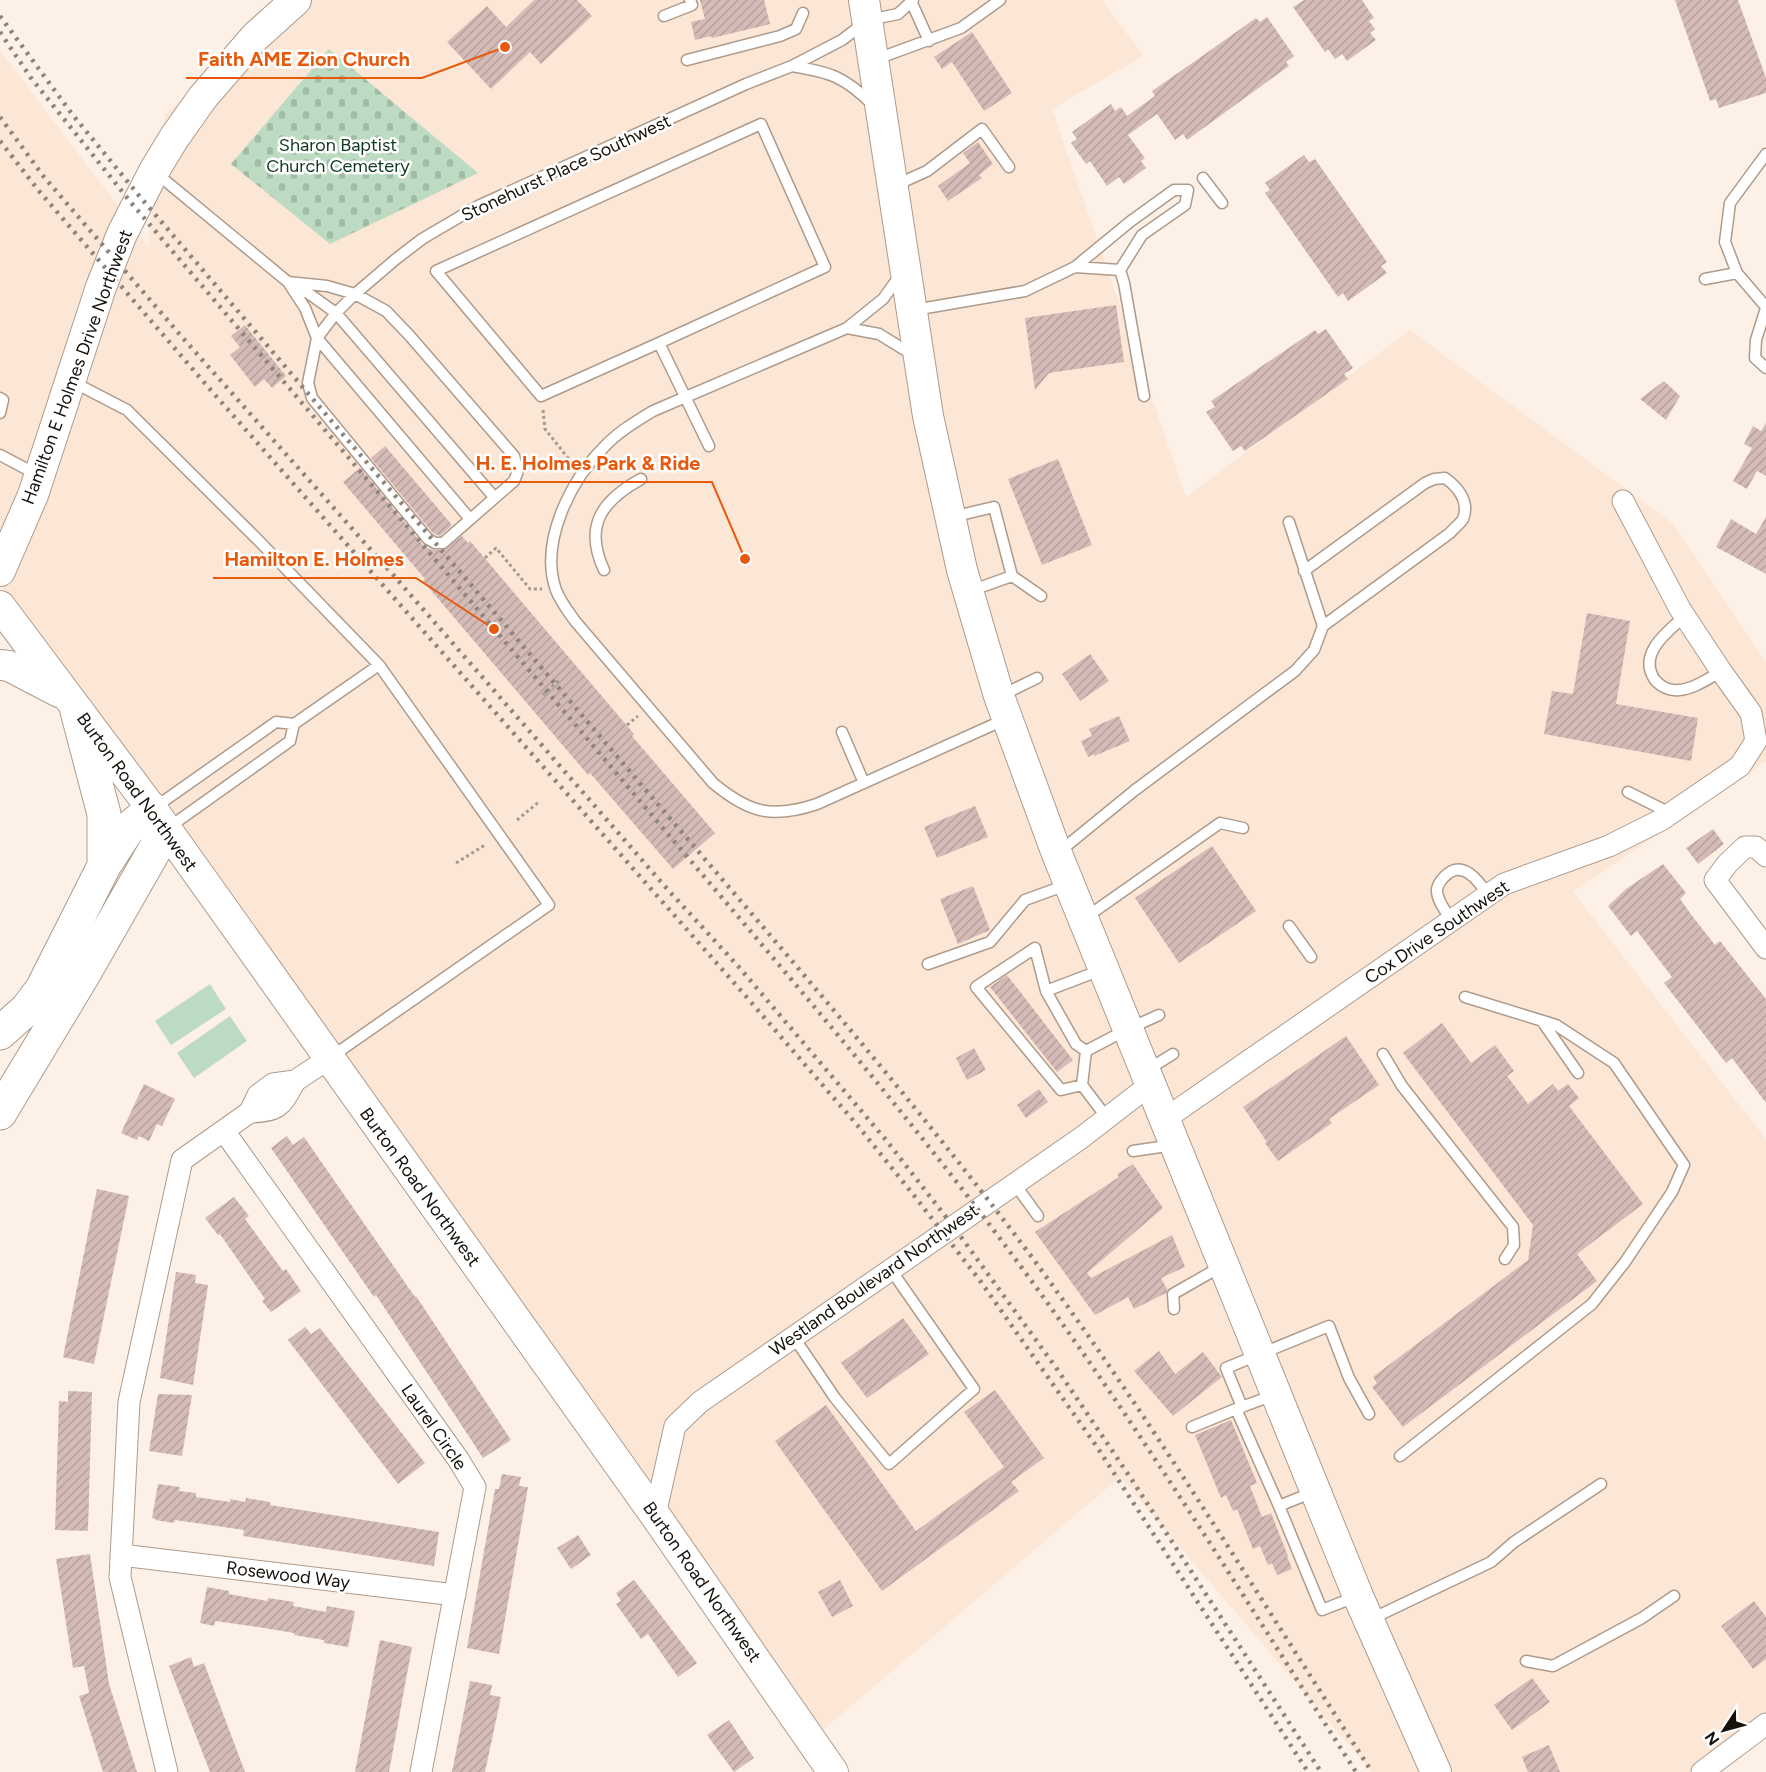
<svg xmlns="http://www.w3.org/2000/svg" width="1766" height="1772" font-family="Figtree,sans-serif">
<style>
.built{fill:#fce6d6}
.cemetery{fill:url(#cemetery-stones)}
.pitch{fill:#bcdbc2}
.building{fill:url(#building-hatch)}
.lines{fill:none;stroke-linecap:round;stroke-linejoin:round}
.lane-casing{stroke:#ad9b8c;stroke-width:13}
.street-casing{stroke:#ad9b8c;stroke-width:23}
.secondary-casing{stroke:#ad9b8c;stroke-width:32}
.highway-casing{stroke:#ad9b8c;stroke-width:35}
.path{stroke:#a39a91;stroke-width:3;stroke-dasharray:3 3;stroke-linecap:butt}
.lane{stroke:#fff;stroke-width:10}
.street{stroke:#fff;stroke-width:21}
.secondary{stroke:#fff;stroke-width:30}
.highway{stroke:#fff;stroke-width:33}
.rail{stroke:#8d847c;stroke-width:4.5;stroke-dasharray:3 6;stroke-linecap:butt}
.labels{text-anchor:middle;stroke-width:5;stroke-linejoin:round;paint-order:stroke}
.park-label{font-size:18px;fill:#0e391c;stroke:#fff}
.street-label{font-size:18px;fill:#17110b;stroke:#fff}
.leader{fill:none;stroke:#e8590c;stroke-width:2}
.callout-dot{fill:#e8590c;stroke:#fff;stroke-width:2}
.callout-label{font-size:20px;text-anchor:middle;font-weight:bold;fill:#e8590c;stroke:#fff;stroke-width:5;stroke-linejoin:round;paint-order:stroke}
</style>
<defs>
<pattern id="cemetery-stones" width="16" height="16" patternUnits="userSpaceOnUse" patternTransform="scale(1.5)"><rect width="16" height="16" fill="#bcdbc2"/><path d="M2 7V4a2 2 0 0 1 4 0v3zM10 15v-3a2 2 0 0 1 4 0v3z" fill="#a1bba5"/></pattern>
<pattern id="building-hatch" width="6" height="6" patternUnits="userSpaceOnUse" patternTransform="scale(1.5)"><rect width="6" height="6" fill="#d5bbb7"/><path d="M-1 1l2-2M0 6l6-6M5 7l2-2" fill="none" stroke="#b6a09c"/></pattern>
</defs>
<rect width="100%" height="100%" fill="#fdf1e7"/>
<path class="built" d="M286 0H1102L1143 56 1052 109 1186 497 1410 330 1672 523 1766 662V761L1573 892 1766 1139V1721L1701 1772H1372L1120 1477 816 1736 132 783 0 584V50L148 246 165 115Z"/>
<path class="cemetery" d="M329 49 478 173 330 244 231 164Z"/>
<path class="pitch" d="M210 984 226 1009 171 1045 155 1021Z
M230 1016 247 1041 194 1078 177 1053Z"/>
<path class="building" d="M534 0H577L592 16 541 64 530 52 491 89 447 42 487 6 506 27Z
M700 0H764L770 24 712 38 711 36 695 40 691 22 705 19Z
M1304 0H1362L1374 18 1369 21 1375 29 1370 33 1376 40 1347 61 1342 54 1335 59 1328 49 1325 52 1293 7Z
M1675 0H1738L1766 78V93L1719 108 1716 99 1710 101Z
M1267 17 1294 56 1286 62 1289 66 1187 140 1183 134 1175 140 1157 114 1128 135 1145 158 1141 161 1146 168 1124 184 1119 177 1107 186 1090 161 1086 164 1071 143 1077 139 1072 132 1111 104 1115 111 1121 107 1127 116 1155 96 1152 91 1198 59 1256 18 1260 22Z
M972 32 1012 93 984 111 952 62 942 69 934 57Z
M978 142 993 164 979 175 982 178 948 201 938 186 970 163 963 153Z
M1304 155 1309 162 1315 159 1387 262 1381 266 1387 273 1348 301 1343 293 1338 297 1265 193 1270 190 1265 183Z
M1116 305 1124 362 1049 373 1035 390 1025 318Z
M245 325 286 376 272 388 264 379 255 387 230 355 240 347 231 336Z
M1326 329 1353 368 1344 374 1348 379 1245 451 1241 446 1233 451 1206 412 1215 407 1211 401 1315 330 1318 334Z
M1664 381 1680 396 1666 420 1640 399Z
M1766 423V476L1757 471 1747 489 1733 481 1752 448 1744 444 1753 426 1761 431Z
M385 446 452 525 440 536 433 533 371 458Z
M1058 459 1092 545 1042 565 1008 479Z
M360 468 424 546 432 550H443L462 536 468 543 470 541 634 734 632 736 715 833 673 869 590 773 588 775 423 581 425 579 343 482Z
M1766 517V574L1716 547 1731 519 1756 534Z
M1587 613 1630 621 1616 704 1698 718 1691 761 1544 734 1552 691 1573 694Z
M1090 654 1109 681 1080 701 1062 674Z
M1119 716 1130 741 1094 756V754L1088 757 1081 741 1092 736 1089 729Z
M975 806 988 837 937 858 924 827Z
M1713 829 1724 844 1698 864 1686 848Z
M1212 846 1256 911 1179 963 1135 898Z
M1663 864 1686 893 1680 899 1693 917 1715 945 1720 941 1766 999V1103L1732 1058 1726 1063 1664 983 1672 977 1637 931 1631 936 1608 906 1626 889Z
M973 886 990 930 958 944 940 899Z
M1007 975 1073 1060 1057 1072 990 987Z
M1442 1023 1471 1063 1495 1045 1514 1071 1507 1076 1528 1104 1553 1084 1558 1091 1568 1084 1579 1098 1569 1106 1643 1204 1577 1254 1597 1281 1403 1427 1372 1387 1377 1383 1373 1377 1528 1260 1533 1225 1403 1053Z
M1346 1036 1379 1085 1329 1119 1332 1123 1278 1161 1265 1143 1267 1142 1243 1107Z
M974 1048 986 1070 967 1080 956 1058Z
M144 1084 175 1099 162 1126 157 1124 149 1141 139 1136 137 1140 121 1133Z
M1039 1089 1048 1102 1026 1118 1017 1105Z
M287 1136 293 1145 304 1137 415 1297 416 1296 511 1440 483 1458 376 1295 374 1297 271 1148Z
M1133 1164 1163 1208 1087 1273 1091 1278 1172 1235 1185 1267 1161 1278 1167 1289 1166 1293 1134 1309 1128 1297 1095 1315 1035 1232 1119 1177 1117 1174Z
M97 1189 129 1196 94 1364 63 1357Z
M234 1197 249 1216 245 1219 283 1271 286 1269 301 1291 271 1312 262 1301 265 1299 220 1234 218 1235 205 1218Z
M176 1272 196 1275 195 1283 208 1285 193 1385 160 1378Z
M903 1318 929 1354 867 1398 841 1363Z
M305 1327 311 1334 320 1328 425 1463 398 1484 288 1340Z
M1159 1351 1175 1374 1203 1352 1222 1377 1173 1416 1134 1371Z
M995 1390 1044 1458 1011 1482 1019 1491 882 1591 775 1441 826 1405 916 1531 1004 1467 964 1412Z
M68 1391 92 1392 88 1531 55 1530 59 1401 68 1402Z
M158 1394 192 1395 182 1456 149 1451Z
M1231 1420 1257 1483 1250 1486 1262 1517 1271 1513 1288 1556H1287L1292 1569 1277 1575 1272 1563 1268 1565 1260 1546 1253 1549 1237 1509 1233 1511 1226 1495 1221 1498 1195 1435Z
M502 1474 521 1477 519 1486 528 1487 499 1654 467 1648 495 1489H499Z
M158 1484 180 1487 179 1491 196 1493V1497L230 1502V1499L245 1502 246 1498 270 1502V1505L439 1532 434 1566 243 1536 244 1530 175 1520 174 1523 155 1520 156 1519 152 1518Z
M578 1535 591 1555 571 1569 557 1548Z
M90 1554 109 1684 137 1772H103L79 1696 89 1693 84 1666 73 1668 56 1559Z
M634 1580 697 1663 678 1677 648 1634 641 1639 616 1604 621 1601 616 1593Z
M840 1580 853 1606 832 1617 818 1592Z
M207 1587 229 1591V1594L267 1601 268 1598 294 1602 293 1606 326 1612 327 1606 355 1611 348 1647 324 1643V1640L294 1635V1633L258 1627 215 1621 214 1626 200 1623Z
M1754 1601 1766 1617V1659L1753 1669 1721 1626Z
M380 1640 412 1647 389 1772H355Z
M191 1657 194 1667 204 1663 245 1772H210L169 1666Z
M1532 1678 1550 1702 1512 1730 1494 1705Z
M470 1681 492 1685 490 1695 501 1697 485 1772H452Z
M729 1720 754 1758 734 1772 707 1735Z
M1549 1745 1560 1772H1528L1522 1757Z"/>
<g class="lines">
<g class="lane-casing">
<path id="lane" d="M911 1 929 41
M664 16 692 5 690 0
M687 60 780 36 796 29 803 13
M874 60 961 28 1000 0
M792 66C830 72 845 77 873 105
M1766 154 1730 203 1725 242 1737 273 1766 307
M156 173 288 282 308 293 336 313 494 497
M1203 178 1222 203
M896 185 927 171 982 129 1009 167
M1120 270 1124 283 1144 396
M901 274 883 299 847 328 653 411C635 422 618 432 604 447 571 480 539 542 556 590 560 601 568 611 575 621L713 783C749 813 772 819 817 804L1006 719
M1705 279 1737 273
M288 282 327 286 355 294 386 311 409 335 514 456 518 471 514 481 443 543H435L428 539 312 398 308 383 317 338 336 313 355 294 396 259 422 239 478 206 746 84 792 66 842 40 868 20 898 14 913 0
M290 285 305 308 317 338 470 519
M1766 308 1756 340 1755 358 1766 368
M914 310 1025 291 1075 267 1131 221 1174 190H1188L1185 205 1142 235 1120 270 1075 267
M847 328 879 334 913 355
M659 343 825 267 761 124 436 271 541 396 659 343 709 446
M73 382 127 410 259 541 379 665
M0 398 3 400 0 413
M0 455 36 474
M952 517 994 507 1012 576 1041 596
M604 570C583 525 603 500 641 479
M1304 571 1425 483 1434 479 1445 478C1458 487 1470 502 1463 519 1460 524 1453 529 1450 533L1323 626
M970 591 1012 576
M1685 616C1667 632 1637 654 1655 680 1661 687 1670 691 1679 690 1694 689 1709 678 1722 671
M1002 695 1037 678
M842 732 864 783
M1628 792 1670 813
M154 808 276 722 294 724 379 665 549 905 331 1057
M168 828 290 741 294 724
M1059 852 1135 790 1295 671 1314 650 1323 626 1289 522
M1085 918 1220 823 1243 828
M1451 920C1446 911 1436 900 1437 889 1438 885 1441 880 1444 877 1462 858 1478 880 1488 895
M1289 926 1311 957
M928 964 990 942 1025 900 1069 884
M1046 991 1101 970
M1542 1021 1578 1073
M1086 1051 1128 1029 1159 1015
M1086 1051 1082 1085 1107 1118
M1383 1054 1402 1086 1513 1227 1514 1245 1505 1259
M1147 1070 1173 1054
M1082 1085 1061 1090 976 987 1035 948 1046 991 1076 1044 1086 1051
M1133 1151 1174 1145
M1014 1183 1038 1216
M1174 1309 1173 1294 1222 1266
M793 1336 835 1398 889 1464 974 1389 891 1270
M1274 1395 1236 1409 1279 1506
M1242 1407 1226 1368 1329 1326 1349 1378 1369 1414
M1192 1427 1236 1409
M1400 1456 1592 1304 1625 1262 1672 1192 1684 1165 1614 1063 1556 1025 1465 997
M1313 1492 1279 1506 1322 1610 1355 1597
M1369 1620 1491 1562 1514 1542 1601 1484
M1526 1661 1553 1666 1642 1618 1674 1596"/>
</g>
<g class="street-casing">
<path id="street" d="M1766 856 1756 847H1745L1728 863 1715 880 1766 948
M250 1112C280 1111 281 1106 295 1081
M1165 1119 1504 884 1609 846 1661 820 1740 766 1756 741 1751 713 1721 671 1680 609 1623 501
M224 1131 458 1459 475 1487 421 1772
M655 1515 675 1426 700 1402 1081 1138 1151 1084
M121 1555 455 1595
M167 1772 120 1577 129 1402 182 1160 250 1112 258 1095 273 1084 295 1081 328 1059
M1702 1772 1766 1724"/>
</g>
<g class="secondary-casing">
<path id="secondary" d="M864 0 928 416 962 570 999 696 1057 854 1358 1596 1436 1772
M0 571 33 495 101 287 122 234 154 171 174 138 203 97 255 37 296 0
M0 606 152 809 655 1515 833 1772
M0 665 9 666 59 692"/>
</g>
<g class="highway-casing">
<path id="highway" d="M104 866 128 829 152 809
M0 1033 27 1009 42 989 104 866V814L77 711
M0 1113 82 977 166 830"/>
</g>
<path class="path" d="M543 410 545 429 572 463
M485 558 496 548 530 589H542
M543 695 560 679
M627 725 638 716
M517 820 540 801
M456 863 485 845"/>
<use href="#lane" class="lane"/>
<use href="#street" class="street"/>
<use href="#secondary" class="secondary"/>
<use href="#highway" class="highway"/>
<path class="rail" d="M0 16 72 114 141 198C311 396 480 596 650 795 778 945 909 1094 1028 1252 1152 1419 1259 1598 1372 1772
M0 32 31 78 133 205C304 405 475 606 645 807 772 957 902 1106 1019 1264 1140 1427 1246 1601 1356 1772
M0 117 44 177 182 337 395 577 669 891 738 966 886 1140 953 1226 1057 1369 1134 1483 1321 1772
M0 141 39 191 215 395 750 1001 858 1126 916 1198 981 1282 1097 1447 1308 1772"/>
</g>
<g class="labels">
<g class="park-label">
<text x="338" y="151">Sharon Baptist<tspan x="338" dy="21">Church Cemetery</tspan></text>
</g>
<g class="street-label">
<text transform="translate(566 168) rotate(-25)" y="6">Stonehurst Place Southwest</text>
<text transform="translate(77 367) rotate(-70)" y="6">Hamilton E Holmes Drive Northwest</text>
<text transform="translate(137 792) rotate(54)" y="6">Burton Road Northwest</text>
<text transform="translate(1437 932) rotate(-34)" y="6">Cox Drive Southwest</text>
<text transform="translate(420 1187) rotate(54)" y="6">Burton Road Northwest</text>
<text transform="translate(874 1280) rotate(-35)" y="6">Westland Boulevard Northwest</text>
<text transform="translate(434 1427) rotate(55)" y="6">Laurel Circle</text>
<text transform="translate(288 1575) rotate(7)" y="6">Rosewood Way</text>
<text transform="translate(702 1582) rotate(55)" y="6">Burton Road Northwest</text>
</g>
</g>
<path class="leader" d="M505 47L422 78H186M745 559L712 482H464M494 629L416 578H213"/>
<g class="callout-dot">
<circle cx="505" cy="47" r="6"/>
<circle cx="745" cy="559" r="6"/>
<circle cx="494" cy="629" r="6"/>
</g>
<g class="callout-label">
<text x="304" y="66">Faith AME Zion Church</text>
<text x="588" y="470">H. E. Holmes Park &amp; Ride</text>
<text x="314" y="566">Hamilton E. Holmes</text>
</g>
<g transform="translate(1724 1730) rotate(234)" stroke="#ffffff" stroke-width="4.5" paint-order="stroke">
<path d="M0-4.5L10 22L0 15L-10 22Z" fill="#17110b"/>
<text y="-9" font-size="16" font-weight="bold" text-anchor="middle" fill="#17110b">N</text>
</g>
</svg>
